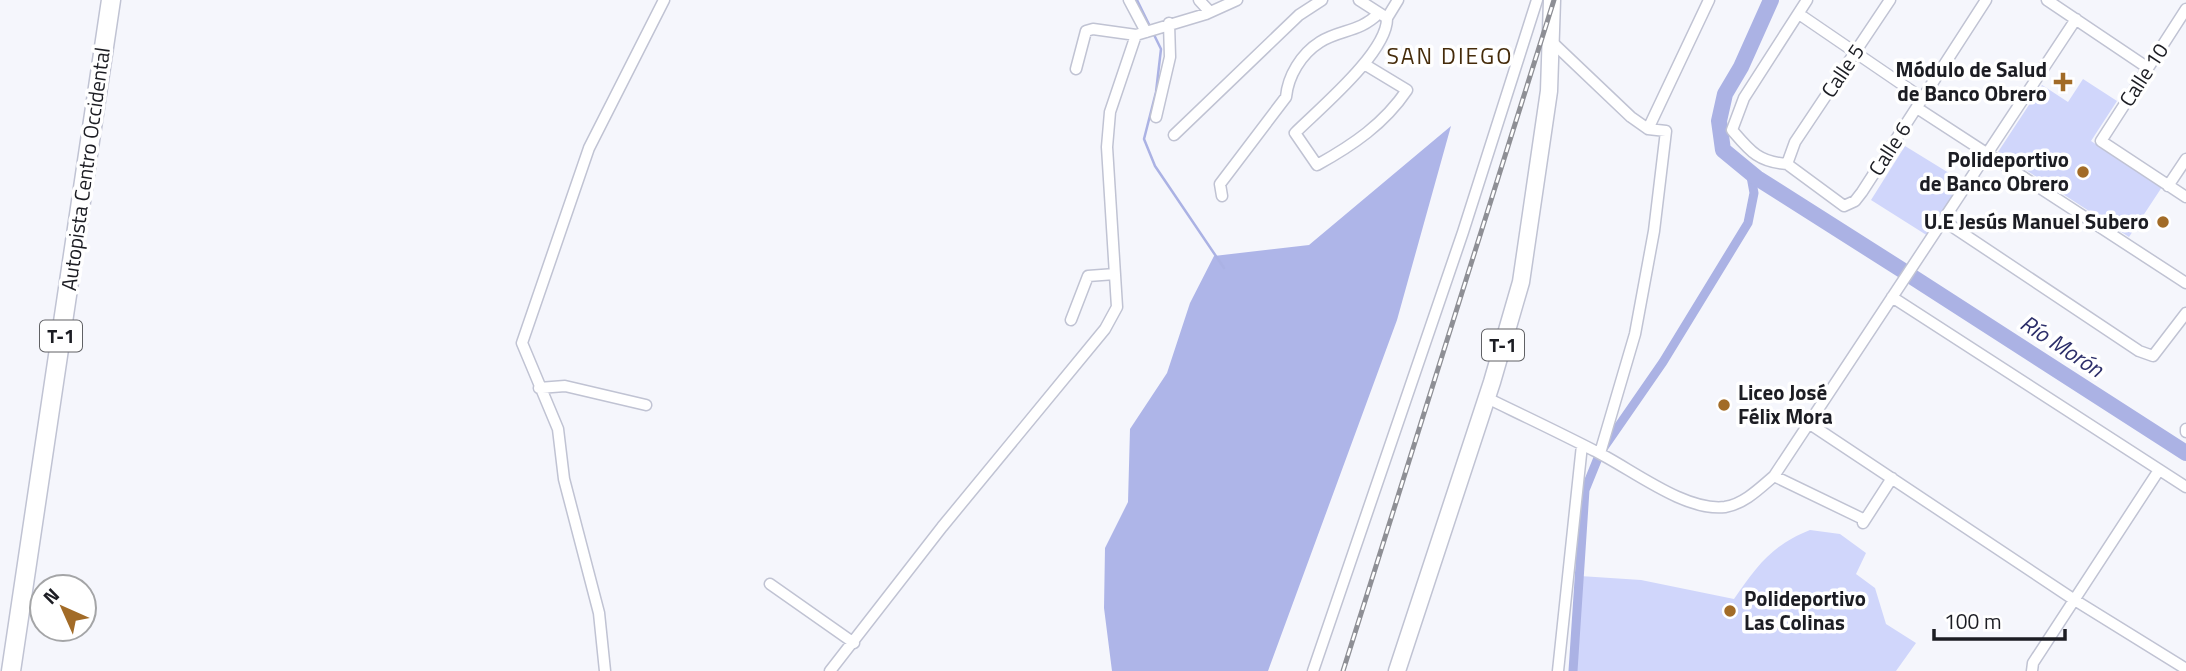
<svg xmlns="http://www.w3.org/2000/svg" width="2186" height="671" font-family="'Titillium Web',sans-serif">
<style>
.green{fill:#d0d6fb}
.forest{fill:#aeb5e8}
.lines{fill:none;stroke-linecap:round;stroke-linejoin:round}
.stream{stroke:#abb2e4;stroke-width:2.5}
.canal{stroke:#abb2e4;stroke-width:9}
.river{stroke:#abb2e4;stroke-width:16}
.street-casing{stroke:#c0c3d3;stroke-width:13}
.primary-casing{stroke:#c0c3d3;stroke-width:19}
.highway-casing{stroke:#c0c3d3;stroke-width:21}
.street{stroke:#fff;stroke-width:10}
.primary{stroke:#fff;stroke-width:16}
.highway{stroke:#fff;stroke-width:18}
.rail-casing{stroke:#8e8f95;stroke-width:5}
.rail{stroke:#fff;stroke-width:2.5;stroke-dasharray:8;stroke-linecap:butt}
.poi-dot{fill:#a26b27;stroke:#fff;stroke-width:2.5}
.labels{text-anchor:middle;stroke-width:7;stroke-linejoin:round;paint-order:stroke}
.shield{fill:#fff;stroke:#606165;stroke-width:2}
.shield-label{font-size:19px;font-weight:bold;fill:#1c1d23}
.poi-label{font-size:21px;font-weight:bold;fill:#1c1d23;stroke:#fff;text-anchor:end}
.street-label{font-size:21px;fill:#1c1d23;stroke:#fff}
.neighbourhood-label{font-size:23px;letter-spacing:2px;fill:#452b0a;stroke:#fff}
.water-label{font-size:23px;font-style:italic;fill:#2c2e6a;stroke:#fff}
</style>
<rect width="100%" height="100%" fill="#f5f6fc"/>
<path class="green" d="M2083 79 2117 101 2091 141 2162 187 2129 237 1998 152 2042 85 2068 102Z
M1905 146 1962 181 1928 236 1871 200Z
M1810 530 1840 534 1866 553 1856 574 1875 588 1886 624 1916 643 1896 671H1575L1580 576 1641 580 1734 599C1757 566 1772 545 1810 530Z"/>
<path class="forest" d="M1451 126 1397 320 1268 671H1112L1104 608 1105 548 1128 502 1130 429 1167 373 1190 303 1214 256 1309 245Z"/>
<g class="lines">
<path class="stream" d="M1137 0 1161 49 1156 92 1144 139 1155 166 1224 268"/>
<path class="canal" d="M1573 671 1585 490 1600 453 1663 362 1748 223 1754 193 1750 171"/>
<path class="river" d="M1771 0 1741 67 1725 94 1719 121 1723 150 1757 178 1902 270
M1914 278 2186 453"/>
<g class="street-casing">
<path id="street" d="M1129 0 1146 32
M1199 0 1210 12
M1359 0 1387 18 1398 0
M1890 0 1795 142 1787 164 1844 206 1855 201 1862 192 1986 0
M2047 0 2148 68
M2186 9 2101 141 2186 197
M1799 14 1922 98
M1551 41 1631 117 1648 129 1666 131 1654 231 1635 334 1600 453
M1364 64 1407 90C1384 124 1353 145 1317 165L1295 133C1319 109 1388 52 1387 18
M1076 69 1086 31 1093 29 1136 35 1206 14 1237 0
M1917 108 2186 283
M1156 117 1170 57 1169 23
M1648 129 1709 0
M1174 135 1299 15 1322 0
M1787 164C1758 162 1750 151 1732 130L1744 98 1807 0
M2168 186 2186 159
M1222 196 1220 184 1286 97C1288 76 1301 54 1320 42 1341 29 1359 33 1379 13
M1944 221 2139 351 2153 356 2186 313
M1892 297 2186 487
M1071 320 1088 276 1115 274
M539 388 565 386 646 405
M1487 398C1522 415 1558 432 1593 450 1629 467 1684 512 1725 507 1744 504 1760 488 1774 476L2076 19
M1810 424 2073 599 2186 669
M2186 429V432
M1774 476 1865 520
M1863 523 1892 478
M770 584 854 643
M605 671 599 613 564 479 558 429 522 343 589 148 664 0
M830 671 942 527 1105 329 1117 307 1107 147 1110 112 1136 35
M1313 671 1463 232 1537 0
M1558 671 1582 445
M2032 671 2033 663 2159 470"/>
</g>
<g class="primary-casing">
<path id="primary" d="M1397 671 1492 382 1521 282 1549 91 1552 0"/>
</g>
<g class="highway-casing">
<path id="highway" d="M11 671 111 0"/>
</g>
<use href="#street" class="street"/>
<use href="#primary" class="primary"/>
<use href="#highway" class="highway"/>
<g class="rail-casing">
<path id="rail" d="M1343 671 1554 0"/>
</g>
<use href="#rail" class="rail"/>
</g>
<g class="poi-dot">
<path d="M2059.5 71.5h7v7h7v7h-7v7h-7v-7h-7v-7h7z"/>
<circle cx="2083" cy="172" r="7"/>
<circle cx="2163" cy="222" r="7"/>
<circle cx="1724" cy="405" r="7"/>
<circle cx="1730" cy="611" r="7"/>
</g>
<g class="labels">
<g class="shield">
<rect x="40" y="320.5" width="42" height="31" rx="5"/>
<rect x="1482" y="329.5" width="42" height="31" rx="5"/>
</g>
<g class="shield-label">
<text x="61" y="343">T-1</text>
<text x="1503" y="352">T-1</text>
</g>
<g class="poi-label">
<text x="2047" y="77">Módulo de Salud<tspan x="2047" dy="24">de Banco Obrero</tspan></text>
<text x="2069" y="167">Polideportivo<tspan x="2069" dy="24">de Banco Obrero</tspan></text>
<text x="2149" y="229">U.E Jesús Manuel Subero</text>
<text x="1738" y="400" text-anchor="start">Liceo José<tspan x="1738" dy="24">Félix Mora</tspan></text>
<text x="1744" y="606" text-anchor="start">Polideportivo<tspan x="1744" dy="24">Las Colinas</tspan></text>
</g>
<g class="street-label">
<text transform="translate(1843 71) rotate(-56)" y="7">Calle 5</text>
<text transform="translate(2144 75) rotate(-57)" y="7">Calle 10</text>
<text transform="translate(1890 149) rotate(-57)" y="7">Calle 6</text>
<text transform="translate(86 169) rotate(-82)" y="7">Autopista Centro Occidental</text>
</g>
<g class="neighbourhood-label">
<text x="1450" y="64">SAN DIEGO</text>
</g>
<g class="water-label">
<text transform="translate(2062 346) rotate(33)" y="8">Río Morón</text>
</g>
</g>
<g transform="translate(63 608) rotate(315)"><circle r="33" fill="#ffffff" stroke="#a4a5a7" stroke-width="2"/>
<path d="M0-5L12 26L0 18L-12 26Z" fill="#a26b27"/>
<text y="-10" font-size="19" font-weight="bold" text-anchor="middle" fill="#1c1d23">N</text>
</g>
<path d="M1934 629v10h131v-10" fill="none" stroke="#1c1d23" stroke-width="3.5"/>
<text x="1944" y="629" font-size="21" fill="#1c1d23" stroke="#ffffff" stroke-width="5" paint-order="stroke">100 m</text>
</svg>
